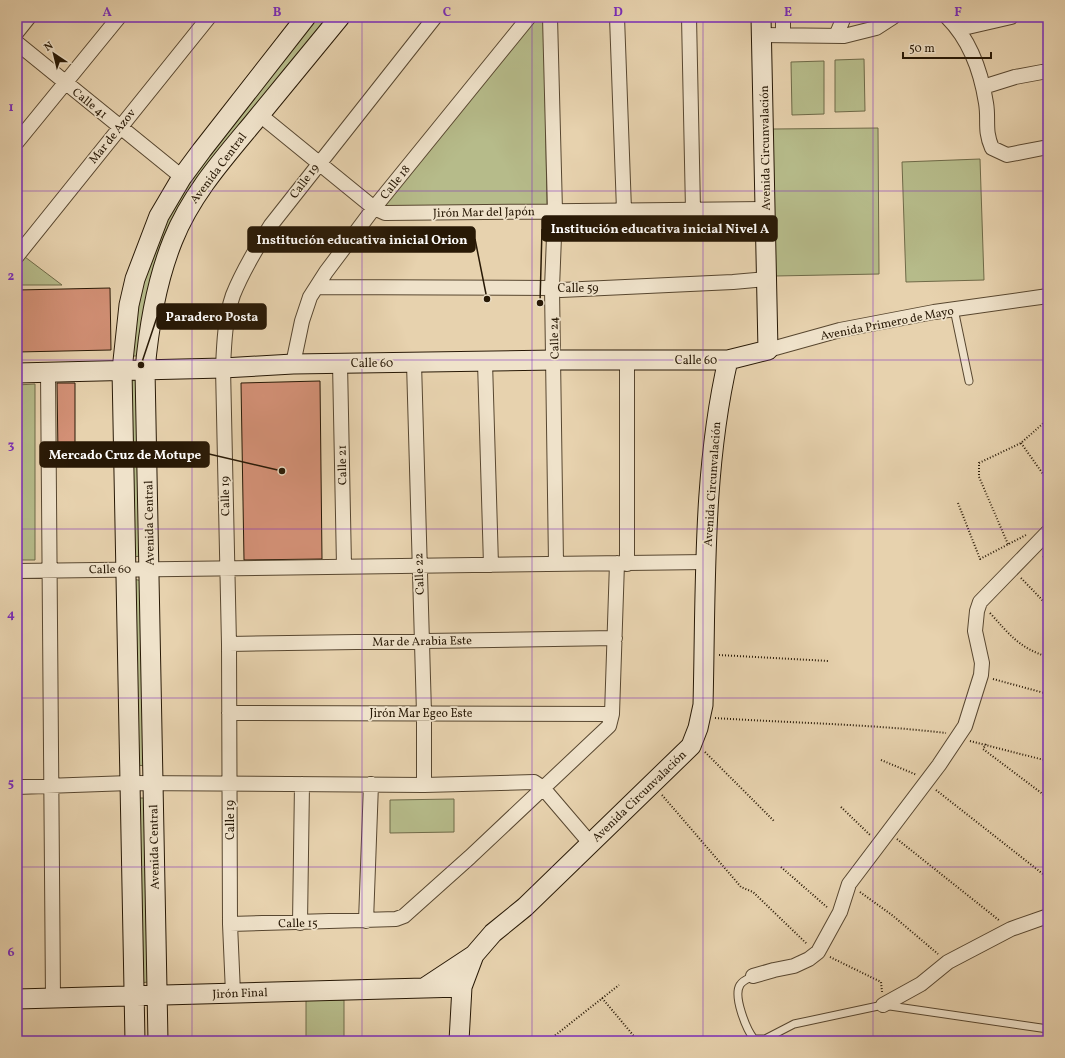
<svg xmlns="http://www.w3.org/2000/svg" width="1065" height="1058" font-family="Vollkorn,serif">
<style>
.green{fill:#b6bb8a;stroke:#6f6a48}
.building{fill:#d49177;stroke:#281906}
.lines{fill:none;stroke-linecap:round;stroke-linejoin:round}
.lane-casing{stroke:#584730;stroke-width:9}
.street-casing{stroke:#584730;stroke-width:16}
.secondary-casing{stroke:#281906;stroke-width:21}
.path{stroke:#281906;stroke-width:2;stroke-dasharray:1 2;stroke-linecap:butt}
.lane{stroke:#efe2ca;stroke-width:7}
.street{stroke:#efe2ca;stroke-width:14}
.secondary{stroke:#efe2ca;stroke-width:19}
.grid{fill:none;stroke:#7b2cbf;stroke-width:1;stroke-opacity:0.55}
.labels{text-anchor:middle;stroke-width:3.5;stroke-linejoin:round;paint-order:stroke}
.street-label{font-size:12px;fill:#281906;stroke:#efe2ca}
.leader{fill:none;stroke:#281906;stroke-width:1.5}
.callout-dot{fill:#281906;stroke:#efe2ca;stroke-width:1.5}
.callout{fill:#281906;stroke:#281906;stroke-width:1.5}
.callout-label{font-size:13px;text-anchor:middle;font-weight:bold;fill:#fff}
.neatline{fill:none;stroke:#7b2cbf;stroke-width:1.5}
.grid-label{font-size:13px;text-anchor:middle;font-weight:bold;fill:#7b2cbf}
</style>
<rect width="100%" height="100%" fill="#e7d2ae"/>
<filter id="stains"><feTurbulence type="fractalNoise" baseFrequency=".005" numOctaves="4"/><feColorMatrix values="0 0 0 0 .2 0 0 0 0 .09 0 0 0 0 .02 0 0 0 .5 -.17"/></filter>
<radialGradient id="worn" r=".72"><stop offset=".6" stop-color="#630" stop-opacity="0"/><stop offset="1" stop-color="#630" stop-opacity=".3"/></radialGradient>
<path class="green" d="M313 17H333L201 181 144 356H128L133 305 175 194Z
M537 17H544L547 209 383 206Z
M864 59 865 111 835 112V60Z
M824 61V114L792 115 791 62Z
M878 128 879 274 775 276 773 129Z
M980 159 984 280 906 282 902 162Z
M25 257 62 285H17V266Z
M141 380 143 556 130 557 127 381Z
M35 384V560H17V385Z
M131 579 145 581 147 766 135 765Z
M136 798H148L149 982 139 983Z
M454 799V832L390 833V800Z
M306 1000H344V1041H306Z"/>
<path class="building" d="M110 288 111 350 17 352V290Z
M320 381 322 559 244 560 241 383Z
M57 383H75V454H58Z"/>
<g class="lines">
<g class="lane-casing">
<path id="lane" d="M954 309 969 381
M753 976C748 979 743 980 740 985 733 996 746 1029 754 1039H765L794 1024 883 1005 1048 1029"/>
</g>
<g class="street-casing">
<path id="street" d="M550 17 555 211 552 288 556 563
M617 17 624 210
M689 17 693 210
M783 17V35
M947 17C970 40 981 71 986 103 989 120 984 130 992 148L1007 155 1048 147
M959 29 1011 17
M17 32 29 17
M762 35 844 36 876 28 893 17
M836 36 844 17
M17 43 182 177
M983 87 1015 77 1042 72
M260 115 374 208 385 213 766 209
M17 142 119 17
M17 256 209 17
M317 287 552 288 561 290 733 282 767 279
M768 350 840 330 934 312 1048 296
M485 362 491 565
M340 363 344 566
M414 363 424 713V785
M293 364 302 321 310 297 326 272 374 208 529 17
M48 372 53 998
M627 564V360
M17 571 706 562
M229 644 615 638
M229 713 612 714
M17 787 130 783 424 785 534 782 543 788 590 843
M366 921 371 784
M300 923 302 784
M230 924 396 919 404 916 470 857 609 726 612 714 617 563
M753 976 774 970 794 966 809 959 818 952 840 912 849 884 939 765 965 726 981 675 982 663 975 631 977 611 980 602 1048 532
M233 993 230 924 229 644 223 368C224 344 225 318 233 295 243 270 257 247 271 225L435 17
M883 1005 921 984 948 962 1011 929 1048 916"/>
</g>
<g class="secondary-casing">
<path id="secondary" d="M17 373 223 368 293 364 554 360H728L768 350 761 17
M424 988 474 955
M17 999 462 987
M135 1041 122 370 129 305 135 279 159 216 182 177 202 150 306 17
M158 1041 145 370C149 325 156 282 173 240 191 195 223 159 253 123 282 88 311 52 340 17
M459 1041 462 987 474 955 493 933 525 907 691 746 698 728 703 705C706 590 702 472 728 360"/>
</g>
<path class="path" d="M1021 443 1048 481
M958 503 980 559 1026 535
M1008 544 979 477V463L1021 443 1048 419
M1043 556 1048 561
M1021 578 1048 606
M990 613C1009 634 1019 648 1048 657
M719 655 829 661
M993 679 1048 694
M715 718C792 723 869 724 946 733
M970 741 1048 761
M986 744 983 749 1048 798
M705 752 775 822
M881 760 917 775
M936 790 1048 878
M662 795 741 887 753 892 807 944
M841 807 870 835
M897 839 1000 921
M781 867 828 908
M860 892 892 915 938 954
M830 957 881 982 882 992
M602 998 638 1041
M548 1041 619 985"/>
<use href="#lane" class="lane"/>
<use href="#street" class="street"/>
<use href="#secondary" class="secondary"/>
</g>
<path class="grid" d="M192 17V1041M362 17V1041M532 17V1041M703 17V1041M873 17V1041M17 191H1048M17 360H1048M17 529H1048M17 698H1048M17 867H1048"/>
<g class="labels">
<g class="street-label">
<text transform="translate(90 103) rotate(39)" y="4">Calle 41</text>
<text transform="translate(112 136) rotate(-51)" y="4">Mar de Azov</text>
<text transform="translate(765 148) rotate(-91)" y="4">Avenida Circunvalación</text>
<text transform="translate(218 168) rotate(-53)" y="4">Avenida Central</text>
<text transform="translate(304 181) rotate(-53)" y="4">Calle 19</text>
<text transform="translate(395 182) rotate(-51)" y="4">Calle 18</text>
<text transform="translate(484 212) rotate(-1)" y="4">Jirón Mar del Japón</text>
<text x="578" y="292">Calle 59</text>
<text transform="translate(887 323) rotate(-11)" y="4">Avenida Primero de Mayo</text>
<text transform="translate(554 338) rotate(-92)" y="4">Calle 24</text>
<text x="696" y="364">Calle 60</text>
<text x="372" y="367">Calle 60</text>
<text transform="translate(342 465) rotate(-91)" y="4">Calle 21</text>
<text transform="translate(712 484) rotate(-86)" y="4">Avenida Circunvalación</text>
<text transform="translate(225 496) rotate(-91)" y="4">Calle 19</text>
<text transform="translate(149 523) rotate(-91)" y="4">Avenida Central</text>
<text transform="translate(110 569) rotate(-1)" y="4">Calle 60</text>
<text transform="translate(419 574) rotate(-92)" y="4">Calle 22</text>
<text transform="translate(422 641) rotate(-1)" y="4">Mar de Arabia Este</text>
<text x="421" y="717">Jirón Mar Egeo Este</text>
<text transform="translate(639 796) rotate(-44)" y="4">Avenida Circunvalación</text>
<text transform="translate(230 820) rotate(-90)" y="4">Calle 19</text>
<text transform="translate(154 847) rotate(-91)" y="4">Avenida Central</text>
<text transform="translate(298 923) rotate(-1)" y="4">Calle 15</text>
<text transform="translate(240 993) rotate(-2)" y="4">Jirón Final</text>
</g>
</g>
<path class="leader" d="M540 303L542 229M487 299L475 239M141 365L157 317M282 471L209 454"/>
<g class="callout-dot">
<circle cx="540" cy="303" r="4"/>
<circle cx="487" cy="299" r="4"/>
<circle cx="141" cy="365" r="4"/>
<circle cx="282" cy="471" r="4"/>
</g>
<g class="callout">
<rect x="542" y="216" width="235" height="25" rx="4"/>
<rect x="248" y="227" width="227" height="25" rx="4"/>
<rect x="157" y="304" width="109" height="25" rx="4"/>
<rect x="40" y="442" width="169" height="25" rx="4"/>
</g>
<g class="callout-label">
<text x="660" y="233">Institución educativa inicial Nivel A</text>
<text x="362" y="244">Institución educativa inicial Orion</text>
<text x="212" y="321">Paradero Posta</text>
<text x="125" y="459">Mercado Cruz de Motupe</text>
</g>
<rect width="1065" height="1058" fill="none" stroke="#e7d2ae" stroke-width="44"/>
<g transform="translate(54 54) rotate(325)" stroke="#efe2ca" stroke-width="3" paint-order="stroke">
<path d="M0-3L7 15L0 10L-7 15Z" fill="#281906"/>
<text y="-6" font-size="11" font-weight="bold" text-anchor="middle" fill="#281906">N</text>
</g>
<path d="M903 52v6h88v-6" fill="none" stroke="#281906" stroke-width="2"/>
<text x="909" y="52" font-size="12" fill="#281906" stroke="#efe2ca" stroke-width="3" paint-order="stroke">50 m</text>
<rect x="22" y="22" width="1021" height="1014" class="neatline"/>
<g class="grid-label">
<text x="107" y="16">A</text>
<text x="277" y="16">B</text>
<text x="447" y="16">C</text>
<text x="618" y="16">D</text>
<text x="788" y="16">E</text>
<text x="958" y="16">F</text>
<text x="11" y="111">1</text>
<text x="11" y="280">2</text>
<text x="11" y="449">3</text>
<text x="11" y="618">4</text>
<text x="11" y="787">5</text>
<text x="11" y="956">6</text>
</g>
<rect width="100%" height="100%" filter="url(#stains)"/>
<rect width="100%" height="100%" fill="url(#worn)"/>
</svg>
